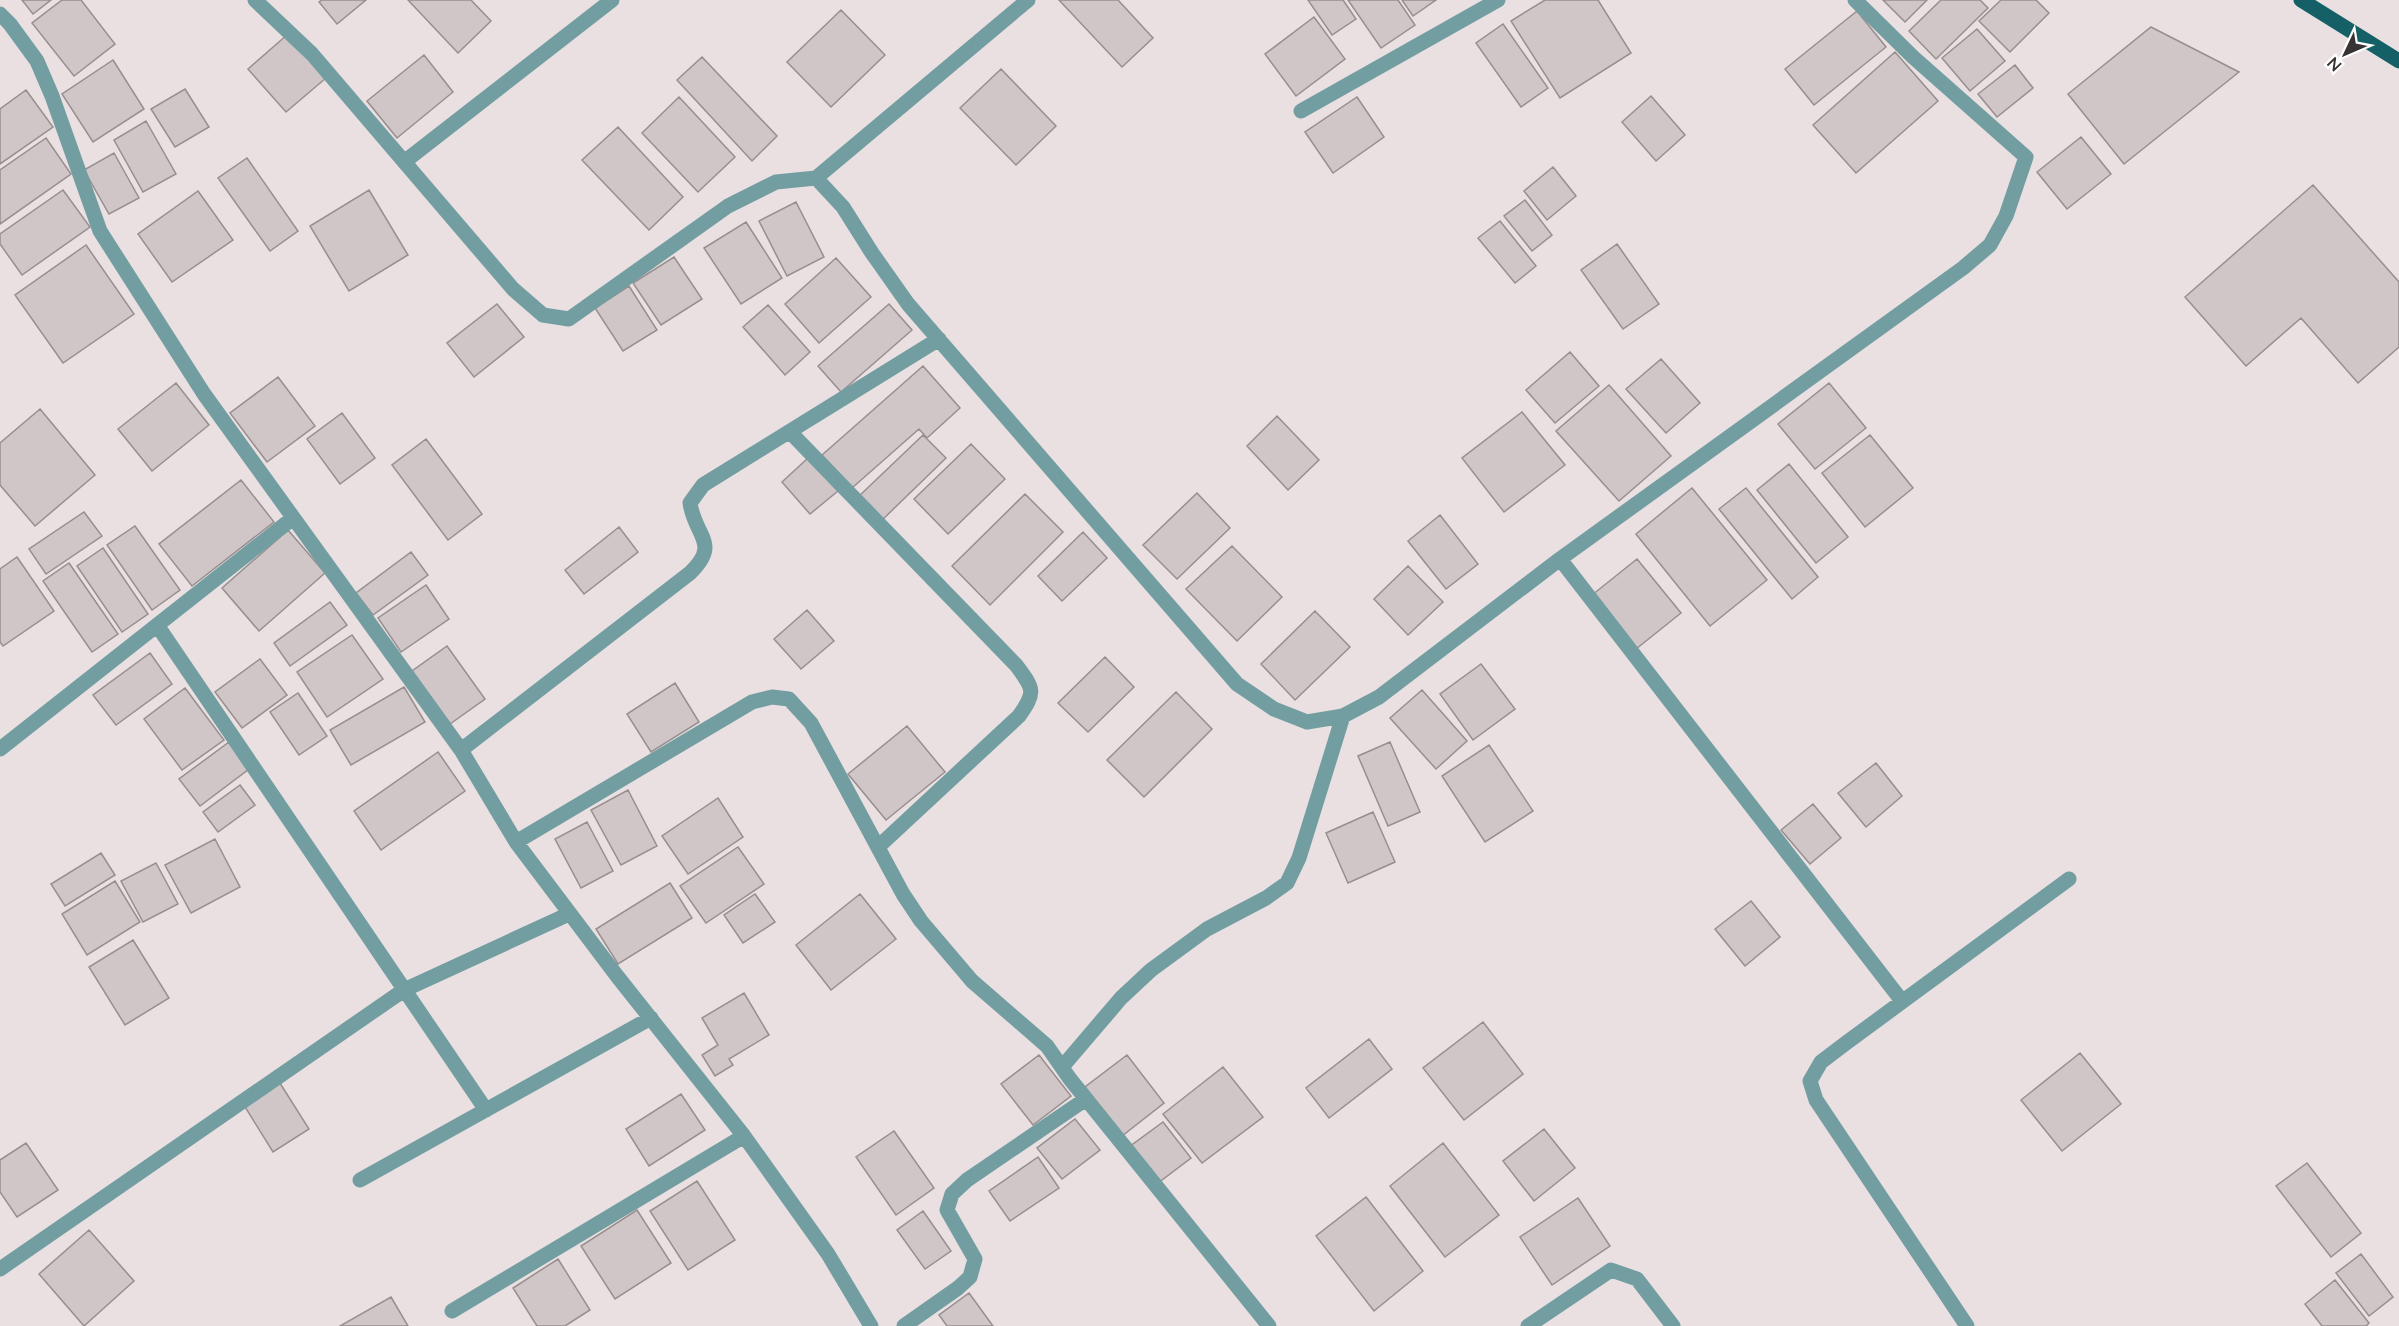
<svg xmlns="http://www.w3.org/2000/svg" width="2399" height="1326" font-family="Lato,sans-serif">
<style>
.building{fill:#d0c6c7;stroke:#978e8f;stroke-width:1.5}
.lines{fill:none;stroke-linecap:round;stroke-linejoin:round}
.minor{stroke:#739ea1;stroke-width:15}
.major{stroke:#146066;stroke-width:15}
</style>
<rect width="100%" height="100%" fill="#eae0e1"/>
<path class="building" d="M22 0H51L33 14Z
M62 0H81L115 44 74 76 32 23Z
M322 0H366L337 24 319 2Z
M408 0H471L491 21 458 53Z
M1059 0H1118L1153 38 1122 67Z
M1308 0H1343L1356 19 1332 35Z
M1348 0H1398L1415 25 1381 48Z
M1402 0H1436L1413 16Z
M1545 0H1598L1631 53 1560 98 1511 21Z
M1883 0H1927L1905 22Z
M1941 0H1980L1988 8 1936 59 1909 31Z
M2001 0H2036L2049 13 2010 52 1979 21Z
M841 10 885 55 831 107 787 62Z
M1857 11 1886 47 1814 105 1785 69Z
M1314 17 1345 59 1296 96 1265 54Z
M1503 24 1548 88 1521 107 1476 43Z
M2151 27 2239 72 2124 164 2068 94Z
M1977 29 2005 61 1970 91 1942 58Z
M288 34 326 78 286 112 248 69Z
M1895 52 1938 101 1856 173 1813 125Z
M424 55 453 92 397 138 367 101Z
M702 57 777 136 752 161 677 80Z
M113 60 144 109 93 142 62 94Z
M2015 65 2033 88 1997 117 1978 94Z
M1001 69 1056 126 1016 165 960 108Z
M185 89 209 127 175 147 151 109Z
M26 90 53 127 0 164V109Z
M1651 96 1685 135 1656 161 1622 122Z
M679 97 735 157 698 192 642 133Z
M1357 97 1384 137 1333 173 1305 132Z
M146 121 176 174 143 192 114 140Z
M618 127 683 197 649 230 582 160Z
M2081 137 2111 174 2067 209 2037 172Z
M46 138 71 174 0 224V170Z
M114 153 139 198 109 214 84 170Z
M247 158 298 231 270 251 218 178Z
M1553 167 1576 196 1547 220 1524 191Z
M2313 185 2399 282V347L2358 383 2301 318 2246 366 2185 297Z
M63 190 90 227 22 275 0 244V234Z
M369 190 408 255 349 291 310 226Z
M198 191 233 240 172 282 138 234Z
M1525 200 1552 235 1532 251 1504 216Z
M796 202 824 257 787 276 759 221Z
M1500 221 1536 266 1515 283 1478 238Z
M746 222 782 278 741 304 704 248Z
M1617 244 1659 304 1623 329 1581 270Z
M86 245 134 314 63 363 15 295Z
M674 257 702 299 661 325 633 283Z
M836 258 871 297 819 343 785 304Z
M629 286 657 330 623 351 595 308Z
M497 304 524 337 474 377 447 343Z
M889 304 912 330 841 392 818 366Z
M768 305 810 352 785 375 743 327Z
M1570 352 1599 386 1555 423 1526 390Z
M1661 359 1700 403 1666 433 1626 389Z
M923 366 960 408 927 438 919 429 852 488 822 455Z
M278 377 315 426 267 462 230 413Z
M176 383 209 425 152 471 118 429Z
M1829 383 1866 428 1815 469 1778 424Z
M1609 385 1671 456 1619 501 1556 431Z
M40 409 95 475 35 526 0 485V443Z
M1522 412 1565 465 1504 512 1462 458Z
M342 413 375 458 340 484 307 439Z
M1277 416 1319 460 1288 490 1247 446Z
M923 435 946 458 879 523 856 499Z
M1870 435 1913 488 1865 527 1822 473Z
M426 439 482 514 448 540 392 465Z
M971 444 1005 479 948 534 914 499Z
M808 458 838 491 810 514 782 482Z
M1789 464 1848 537 1816 563 1757 490Z
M241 480 274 522 192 586 159 544Z
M1692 488 1767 580 1710 626 1636 534Z
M1746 488 1818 577 1792 599 1719 509Z
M1197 493 1230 528 1177 579 1143 545Z
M1025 494 1063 532 990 605 952 566Z
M84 512 102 536 46 574 29 549Z
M1440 515 1478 564 1446 589 1408 541Z
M135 526 180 590 152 610 107 545Z
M619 527 638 552 584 594 565 570Z
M288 530 325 573 259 631 222 588Z
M1083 532 1107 558 1062 601 1038 576Z
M1232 546 1282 597 1237 641 1186 589Z
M103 548 148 614 122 632 77 566Z
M411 552 428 575 373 615 356 593Z
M17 557 54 611 3 646 0 642V569Z
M1637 559 1681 613 1636 649 1592 595Z
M69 563 118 634 92 652 43 581Z
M1408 566 1443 602 1408 635 1374 599Z
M426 585 449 619 401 652 378 618Z
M330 602 347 625 290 666 274 643Z
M807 610 834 641 801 669 774 639Z
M1315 611 1350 647 1295 700 1261 664Z
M352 635 383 679 327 717 297 672Z
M447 646 485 699 450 724 412 671Z
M150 653 172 684 116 725 93 695Z
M1105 657 1134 687 1088 732 1058 703Z
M260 659 287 695 242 728 215 692Z
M1481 664 1515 709 1473 740 1440 694Z
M675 683 699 722 651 752 627 714Z
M404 687 425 722 351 765 330 730Z
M185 688 224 740 182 770 144 719Z
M1422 690 1467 741 1436 769 1390 718Z
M1176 692 1212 729 1144 797 1107 760Z
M298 693 327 736 299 755 270 712Z
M907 726 945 772 886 820 848 774Z
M229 742 249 769 200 806 179 779Z
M1390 742 1420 812 1388 826 1358 756Z
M1489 745 1533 811 1485 842 1442 776Z
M438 752 465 791 381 850 354 811Z
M1876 763 1902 796 1866 827 1838 793Z
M240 785 255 805 218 832 203 812Z
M628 790 657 846 621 865 591 810Z
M718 798 743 837 688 874 662 836Z
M1813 804 1841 838 1810 864 1781 830Z
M1373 812 1395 862 1348 883 1326 833Z
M587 822 613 871 581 888 555 839Z
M215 839 240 887 191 913 165 865Z
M738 847 764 884 706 923 680 886Z
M101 853 115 875 65 906 51 884Z
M156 863 178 904 143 922 121 881Z
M115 881 140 922 87 955 62 914Z
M670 883 692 918 618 964 596 929Z
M755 894 775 922 743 943 724 915Z
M860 894 896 939 831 990 796 945Z
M1751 901 1780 937 1745 966 1715 929Z
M133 940 169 998 125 1025 89 967Z
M744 993 769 1035 729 1059 733 1065 715 1076 702 1055 718 1045 702 1018Z
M1483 1022 1523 1074 1464 1120 1423 1068Z
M1369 1039 1392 1069 1329 1118 1306 1088Z
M2080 1053 2121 1104 2062 1151 2021 1100Z
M1039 1055 1071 1096 1033 1125 1001 1084Z
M1127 1055 1164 1103 1122 1136 1085 1087Z
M1223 1067 1263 1117 1202 1163 1163 1114Z
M278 1080 309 1129 273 1152 242 1102Z
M681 1094 705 1130 649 1166 626 1129Z
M1075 1119 1100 1150 1062 1179 1037 1148Z
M1163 1122 1191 1158 1158 1183 1129 1147Z
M1544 1129 1575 1168 1534 1201 1503 1161Z
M894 1131 934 1188 896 1215 856 1157Z
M26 1143 58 1190 17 1217 0 1192V1160Z
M1443 1143 1499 1215 1445 1257 1390 1186Z
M1038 1157 1059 1188 1010 1221 989 1191Z
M2307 1163 2361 1233 2331 1257 2276 1186Z
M697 1181 735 1240 688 1270 650 1211Z
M1366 1197 1423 1271 1374 1311 1316 1236Z
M1578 1198 1610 1246 1552 1285 1520 1237Z
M637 1210 671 1263 615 1299 581 1246Z
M923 1211 951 1251 925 1269 897 1230Z
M89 1230 134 1281 84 1326 39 1274Z
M2361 1254 2393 1297 2369 1316 2336 1273Z
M558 1259 590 1310 565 1326H537L513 1288Z
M2335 1280 2369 1323 2366 1326H2322L2305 1304Z
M969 1293 993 1326H947L939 1315Z
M391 1297 408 1326H340Z"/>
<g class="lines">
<path class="minor" d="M255 0 312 54 513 289 543 315 569 319 728 206 776 182 816 178 843 207 872 253 908 304 1237 684 1274 709 1307 722 1343 716 1379 697 1560 559 1963 268 1990 245 2006 216 2026 157 1913 57 1855 0
M0 14 10 24 37 61 52 96 100 231 204 394 461 750 516 842 617 976 744 1136 828 1254 871 1326
M1301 111 1498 0
M404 162 612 0
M816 178 1028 0
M790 432 1016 665C1033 688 1037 691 1019 716L878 847
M1560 559 1902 1001
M157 625 486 1110
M0 749 293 518
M461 750 690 573C721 543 695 537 690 503L703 485 939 339
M516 842 752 702 772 697 789 699 811 723 903 894 921 921 972 981 1047 1046 1070 1079 1269 1326
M1063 1066 1121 998 1151 970 1207 929 1266 898 1287 883 1299 858 1343 716
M360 1180 651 1018
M0 1269 404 990 569 914
M452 1311 744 1136
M904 1326 958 1288 970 1277 975 1259 947 1210 952 1194 967 1180 1086 1099
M1528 1326 1611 1270 1637 1279 1673 1326
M1967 1326 1816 1100 1810 1081 1821 1062 1846 1043 2069 879"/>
<path class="major" d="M2301 0 2399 61"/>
</g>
<g transform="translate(2345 54) rotate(226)" stroke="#ffffff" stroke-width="4.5" paint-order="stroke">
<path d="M0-4.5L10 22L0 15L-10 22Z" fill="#373334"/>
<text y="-9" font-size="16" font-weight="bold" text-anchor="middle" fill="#373334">N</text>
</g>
</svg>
